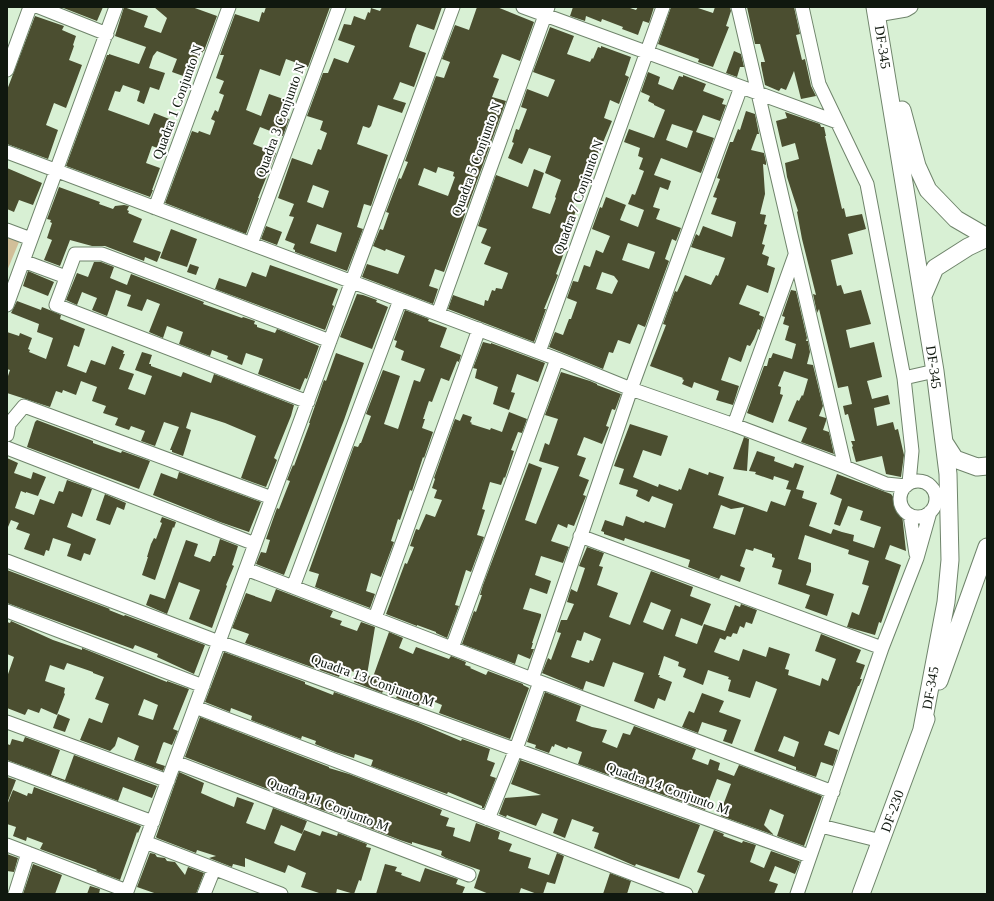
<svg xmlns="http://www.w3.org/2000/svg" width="994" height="901" font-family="Georgia,serif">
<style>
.green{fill:#d1bf99}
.building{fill:#4b4e30;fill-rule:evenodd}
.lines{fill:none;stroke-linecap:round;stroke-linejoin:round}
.minor-casing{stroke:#6f846b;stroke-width:15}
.major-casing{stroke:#6f846b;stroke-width:19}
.minor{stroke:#fff;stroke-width:13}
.major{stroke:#fff;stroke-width:17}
.labels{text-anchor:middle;stroke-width:4;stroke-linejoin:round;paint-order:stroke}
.street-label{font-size:14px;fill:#10180f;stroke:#fff}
</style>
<rect width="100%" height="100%" fill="#d8f0d4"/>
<path class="green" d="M7 237 19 242 7 271Z"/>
<path class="building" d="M61 7H103L97 21Z
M124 7 148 16 144 27 161 33 167 18 154 7H192L217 16 204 51H203L200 58 198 57 195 65 191 64 186 77 172 72 177 59 157 51 153 56 149 68 165 73 159 90 150 87 144 104 137 101 140 91 123 85 120 92 115 91 108 110 149 125 154 113 177 122 166 151 152 146 146 163 160 168 152 190H153L150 197 66 166 107 55H109V54L139 64 146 47 115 36Z
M266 7H330L308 67 286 59 280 76 260 69 246 110 261 116 269 94 292 102 286 118 289 119 283 136 260 127 253 144 276 153 258 198H259L246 234 165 203 192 131 198 133 199 131 210 135 215 121 211 119 215 110 218 112 224 95 219 93 224 81 216 78 224 55H220L235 14 259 22 262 12 264 13Z
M382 7H442L434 30 417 24 413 34 409 47 426 53 414 87 400 82 397 90 393 99 406 103 402 113 378 105 371 126 369 128 363 126 357 144 388 155 371 206 364 204 357 227 363 229 347 271 295 252V250L293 249 295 244 285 240 294 217 289 216 294 204 278 198 292 158 312 165 318 149 321 150 327 133 320 130 323 121 307 116 323 73H328L334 58 348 63 355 46 338 40 344 24 351 25 354 16 365 20 368 12 370 13 371 8 380 11ZM313 185 329 191 323 208 307 202ZM317 224 342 233 336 252 310 243Z
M477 7H497L534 22 520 61 502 54 493 77 499 79 492 97 506 101 444 272 435 269 429 286 438 289 433 304 362 277 367 264 398 274 405 256 386 249 385 251 373 246 380 229 383 230 389 213 386 212 399 178 401 179 408 162 405 161 436 76 444 78 450 62 442 59 455 25 469 30ZM438 167 454 172 453 176 455 177 448 196 418 185 424 168 436 173Z
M573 7H627L636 10 638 7H654L649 23 643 21 638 35 622 29 623 27 602 19 601 22 586 16 585 21 570 16Z
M671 7H695L713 13 715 7H730L731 11 726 26 729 27 713 67 698 62 699 59 658 44Z
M747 7H794L800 34 796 35 802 60 805 59 811 86 816 96 801 99 794 71 786 90 781 88 779 91 765 85 761 65V62H765L760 44H755Z
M35 16 64 26 62 30 76 36 73 45 74 46 69 60 82 65 66 108 54 103 46 125 58 130 48 159 7 144V90Z
M550 27 574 36 567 54 590 62 592 58 593 59 598 47 601 48V46L631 57 625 75 629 77 619 104 610 100 604 118 612 121 591 171 594 172 588 189 579 186 573 205 577 207 572 222 575 223 572 232 565 229 558 248 565 250 556 274 558 275 544 309H546L534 342 448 309 453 295 484 306 485 300 488 301 492 290 495 291 496 288 502 289 508 273 484 264 491 247 481 243 487 229 478 226 496 175 528 187 534 169 544 173 532 208 550 214 556 198 555 197 561 180 545 173 551 156 529 148 522 164 508 158 514 143 512 142 516 129 519 130 527 109 521 107 527 89 548 97 555 80 533 72Z
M734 51 741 54 744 67H740L737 77 726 73Z
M648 72 660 77 658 84 673 90 679 76 683 77V75L706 84 703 91 724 99 722 104 726 105 720 121 703 115 696 132 714 138 701 173 661 158 654 175 671 181 668 190 660 187 653 207 660 209 656 219 681 228 676 241 672 239 665 259 669 261 645 327 638 324 630 344 618 340 613 353 609 352 603 369 549 347 555 332 563 335 569 319H571L577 302 567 298 573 281 578 282 584 265 590 267 596 250 603 253 610 236 592 229 600 207 602 208 606 197 626 205 620 220 638 227 644 210 628 204 632 194 635 195 644 171 639 169 643 158 638 156 640 148 624 142 629 129 654 138 665 110 654 105V104L648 101 650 96 641 92ZM672 124 693 131 687 148 666 140ZM628 243 655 252 649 269 622 260ZM602 272 614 276 618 281 612 294 596 289Z
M746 111 755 114 759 134H757L751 150 764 153 766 162V165L763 164 765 194 760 214 766 215 764 224 767 225 762 244 765 245 762 254 769 257 767 265 775 268 768 293 747 285 739 304 760 312 759 315 764 317 760 330 758 329 754 339 750 346 747 345 741 362 729 357 721 380 739 386 733 405 716 400 719 391 694 382 692 388 682 384 684 380 682 379 683 378 650 366 666 325 663 324 675 291 677 292 685 275 711 285 716 275 718 276 725 258 691 247 696 234 699 236 703 226 732 237 736 222 711 214 717 198 713 197 720 179 717 178 730 142H733L738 129 740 130Z
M785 112 820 124 821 127H824L826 136H825L842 209 844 208 846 217 862 214 866 229 848 234 853 254 831 260 837 286 841 285 844 294 861 290 871 324 846 330 850 348 874 342 882 377 867 381 872 399 888 395 890 404 874 408 877 426 893 422 895 430 898 429 904 455 901 477 886 474 882 456 856 462 852 447 853 446 851 441H855L848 414 845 415 843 406 852 404 848 386 838 388 819 309 817 313 813 294 816 295 802 239 797 212 798 211 787 177 785 163 799 159 795 143 782 147 776 121 787 118Z
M7 168 42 183 33 205 19 200 14 212 7 209Z
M59 187 100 202 99 204 113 209 115 206 124 205 129 206 127 210 129 211 128 213 142 219 133 242 161 252 157 262 145 257 144 261 105 246H92L70 240 60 266 44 260 52 240 47 238 52 223 50 222 51 220 47 219Z
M266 226 282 232 277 245 261 239Z
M171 229 197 239 187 267 160 258Z
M94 262H101L114 267 110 278 127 285 131 274 204 302 203 304 242 318 243 317 255 321 254 324 257 325V327L275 333 277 329 319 346 307 379 305 378 300 390 258 374 263 359 246 353 242 365 227 359 228 356 212 350 210 356 179 344 183 332 167 326 163 338 149 332 160 304 147 299 142 311 127 306 131 295 116 290 107 316 92 310 97 298 82 292 77 305 66 300 77 273 88 277Z
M190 264 199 267 196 275 187 272Z
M270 265 338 289 332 305 334 306 325 330 215 289 219 278 246 287 252 272 266 277Z
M28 271 54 282 48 296 23 286Z
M791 290 796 291 807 338 806 341H808L810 352 807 364 813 365 823 406 819 416 826 418V421L823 430 829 432 834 454 801 442 807 428 788 421 797 400 799 401 802 395 803 396 808 379 784 371 778 386 781 387 780 394 783 395 773 423 747 413 764 366H767L769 358H771L773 353 792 359 796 344 785 340 789 326 783 324 785 317 782 316Z
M357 294 363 295 377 300 376 302 388 307 372 349 340 337Z
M17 301 41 310 42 307 52 311 61 315 60 319 85 329 79 347 74 345 67 366 86 373 91 360 105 365 112 346 124 351 123 354H125L119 369 134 374 128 389 145 395 152 376 135 370 142 352 152 355 149 364H151V366L181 377 183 372 211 383 214 374 294 405 291 416 274 458 277 460 266 487 241 478 256 436 225 423 191 412 186 428 191 430 183 456 172 452V450H170L179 427 164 422 155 446 141 441 145 431 131 426 129 430 115 425 118 418 103 413 106 406 92 401 97 387 81 381 76 395 63 390 62 393 56 391 50 407 7 393V379L10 370 7 369V332L19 336 20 333 32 338 28 349 30 350 29 352 46 359 53 338 37 332 39 324 11 313Z
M405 310 429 319 428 321 447 328 440 347 461 355 459 362 457 361 449 381 441 378 432 402 429 401 423 419H425L422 428 433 432 424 458 423 457 412 491 410 490 400 520 398 519 391 541 394 542 381 577 371 573 366 591 375 594 370 608 315 587 319 574 309 571 354 446 358 447 360 443H361L371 416 366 414 383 370 400 376 384 424 398 429 414 380 420 382 425 369 401 360 404 351 395 347 397 341 394 340Z
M483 342 491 344V343L545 363 538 382 517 374 511 392 515 393 509 410 493 404 498 387 475 378 477 369 473 368Z
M336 353 364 363 344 420 284 575 256 564 261 552 266 553 270 540 266 539 277 508 279 509 286 491 290 481 287 480 293 465 294 466 310 423H309L324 380 326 381Z
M561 372 590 381 597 384V385L621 394 615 410 612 409 606 426 609 427 602 444 584 437 577 455 586 458 579 476 589 480 583 495 586 496 574 526 568 524 567 528 558 524 551 541 569 547 563 563 541 556 535 575 551 581 547 594 530 588 523 609 541 614V616L532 643H533L531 649H534L530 659 518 654 515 664 462 644 474 611 476 612 482 595H480L483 585 529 463 542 468 525 520 536 524 559 467 539 461 545 443 549 445 558 419 545 415Z
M509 412 527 419 522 433 518 432 511 450 514 451 505 478 504 477 501 485 490 482 482 509 485 510 477 535 484 537 471 572 466 570 455 605 459 606 447 638 436 633V632L417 625V626L386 614 405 563 407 564 414 547 410 546 416 529 419 530 426 514 435 517 442 500 434 498 437 490 432 488 435 479 434 478 455 419 460 421 463 414 472 417 470 422 472 423 471 424 490 430 491 428 502 432Z
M37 420 93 441V443L121 453 122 451 150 461 139 489 27 447 35 422Z
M630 424 668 436 661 456 643 450 633 477 658 487 659 484 678 491 679 489 681 490 689 468 708 475 709 472 724 477 718 495 767 512 771 501 785 506 791 490 786 489 789 481 774 476 773 480 755 474 756 472 749 471 757 451 775 457 774 461 793 468 795 463 804 466 796 489 804 491 802 498 817 503 809 526 831 534 833 529 842 532 854 535 853 541 874 548 881 527 860 520 863 511 848 506 840 526 834 524 842 499 830 494 837 474 891 494 897 502 902 514 906 551 890 545 885 559 901 565 881 623 879 622 875 635 847 627 852 612 859 615 869 586 862 584 869 561 848 554 849 550 805 535 798 559 811 563V571L806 585 834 594 827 616 805 608 810 595 778 584 782 570 772 567 775 558 772 557V554L754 548 753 551 746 549 740 566 745 568 740 582 721 575 719 579 688 567 690 560 625 538 624 541 604 534V532L601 531 605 520 623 526 626 516 644 523 645 521 665 528 673 504 652 496 649 502 636 496 638 490 619 484 624 469 614 466ZM721 505 731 509 744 507 735 535 713 528Z
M744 437 749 439 747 471 733 469Z
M7 458 18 463 14 473 31 479 33 472 46 477 38 496 26 492V493L21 491 15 508 34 515 40 499 54 504 59 491 63 492 67 480 92 489 82 517 72 513 67 527 96 539 90 555 84 553 81 561 67 556 71 544 53 538 49 551 46 550 44 556 24 549 30 534 16 529 19 523 11 520 8 527H7Z
M179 472 261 502 249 532 220 522 153 495 161 473 177 479Z
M105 494 126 503 124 510 117 507 110 525 96 520Z
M162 517 176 522 174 528 173 527 155 580 142 575 148 557H147L151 544 154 538 156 539 162 523 160 522Z
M220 539 238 546 232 565 234 566 226 585 227 586 212 628 189 619 200 590 179 582 167 614 146 605 150 594 165 599 186 540 198 544 194 556 210 562 213 556H215Z
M587 547 604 553 599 566 603 567 597 585 618 593 609 617 630 625 651 571 693 587 690 596 711 604 702 626 681 618 675 636 697 644 704 624 725 631 735 605 740 607 741 604 757 610 752 624 746 622 744 628 740 626 737 634 733 633 731 637 727 636 725 640 720 638 714 652 739 661 743 649 766 657 769 647 790 654 785 669 789 670 788 675 820 686 822 678 828 681 836 659 815 651 821 634 861 650 856 662 865 665 860 679H862L859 686H858L839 735 829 731 824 745 838 750 833 766 821 762 816 777 796 770V767L754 751 777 689 756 681 750 698 728 691 731 680 728 679 729 677 708 670 703 685 683 677 686 669 678 666 679 662 664 656 658 675H660L659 677 672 682 665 701 658 698 654 709 634 701 644 673 613 662 604 687 586 681 583 690 542 673 548 658 551 660 561 633 557 632 561 620H567L574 604 567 602 571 589 577 592 585 568 579 566ZM651 602 671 610 663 630 643 622ZM584 632 601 639 593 661 590 660 589 663 571 657 577 640 581 641ZM784 736 799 742 794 757 778 751Z
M7 570 110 609 109 610 124 616 125 615 205 645 194 674 157 657 158 654 135 645 133 649 7 603Z
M276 589 333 611 330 617 342 621 340 625 357 631 361 622 375 627 367 675 373 677 389 632 403 638 399 648 413 654 416 647 449 659 451 656 466 662 465 665 471 667 470 668 486 675 488 671 523 684V685L529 688 510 739 439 713 442 705 423 697 419 706 396 698 397 696 383 691 382 693 354 682 357 673 343 668 339 677 245 643 249 634 232 628 246 593 271 602Z
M11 621 53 640 82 650V648L167 682V681L189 689 173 729 178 731 172 745 164 742 163 743 156 763 165 766 163 771 134 760 139 746 118 737 115 746 110 751 80 740 89 718 102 723 109 704 95 699 104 677 93 673V672L67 663 64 670 50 665 45 681 65 688 64 693 65 694 57 715 41 708 39 713 28 709 25 715 7 708V677L14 657 7 654V622L10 623ZM144 699 158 705 153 720 138 715Z
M224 652 305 682V684L333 695 334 692 419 723 461 741 462 739 490 749 487 760 495 763 490 776 496 778 484 808H482V806L448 792 447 794 371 766 373 760 355 754 354 758 335 752 315 744 316 741 302 736 301 739 251 720 252 716 231 708 230 712 205 702Z
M545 692 581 706 576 721 592 727 607 730 602 742 617 748 623 733 630 735 634 726 696 749 692 759 708 765 710 759 720 763 718 770 734 776 739 765 822 796 804 846 777 836 784 815 770 809 764 825 774 835 721 816 723 809 722 808 731 784 717 779 705 810 578 764 582 752 568 747 567 749 555 744 554 747 552 746 549 753 535 748 536 745 527 742Z
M702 693 724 701 719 712 741 720 732 744 723 741 727 730 702 722 698 733 682 727 689 711 694 713Z
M58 714 70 719 65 732 53 728Z
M200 717 329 767V768L349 774 442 810 440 815 449 818 446 826 455 828 453 836 470 842 476 823 500 832 498 839 512 844 509 851 531 858 528 868 549 875 557 853 564 856 555 884 547 882 543 894H537L521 888 519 894H489L474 888 480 870 446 858 441 855 442 851 412 842V844L400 840 344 818V817L322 810 185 757Z
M25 737 60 750 51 775 65 780 74 755 157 786 152 798 123 787 118 801 7 760V744L10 745 12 739 23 742Z
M520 760 700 825 679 879 636 864 635 866 594 848 599 833 592 831 594 827 572 819 565 838 553 833 558 819 542 813 536 826 509 816 507 815 506 817 499 814 505 798 541 795 511 784Z
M179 772 204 783 201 793 217 800 234 807 237 797 254 803 246 823 265 830 273 808 307 821 302 834 281 825 274 843 278 845 295 851 304 830 320 836 322 831 337 836 338 833 367 844 366 847 371 848 364 871 361 881 359 880 354 894 337 889 336 894H322L301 887 306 873 288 865 285 873 245 858V867L233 864 232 867 209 858 216 856 197 850 196 853 157 838 156 837Z
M7 777 16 780 8 801H7Z
M34 787 141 826 138 833 137 832 120 880 96 871 97 870 40 849 43 843 27 837 26 841 13 836 16 827 7 824V805L13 790 27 796 28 793 32 794Z
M714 830 724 834 723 836 742 843 743 841 756 845 750 862 764 868 771 851 799 861 800 862 795 874 775 866 769 881 778 884 774 894H697L705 875 697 872Z
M150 853 155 854 157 857 165 858 167 861 175 862 185 875 188 867 204 873 196 894H157L137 887Z
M7 854 18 858 14 872 7 871Z
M33 864 62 875 55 894H23Z
M385 864 397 867 395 871 402 873 401 875 420 882 425 868 458 879 456 884 465 887 462 894H376Z
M610 873 631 881 627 894H603Z
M90 886 100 889 99 894H87Z"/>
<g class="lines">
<g class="minor-casing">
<path id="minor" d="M39 7 107 34
M523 7 837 122
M738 7 845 467
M802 7 819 84 867 184 904 378 912 451 909 483
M877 15 906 10 911 7
M7 70 30 7
M7 152 557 359 631 389 734 425 845 467 886 484 906 486
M155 208 229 7
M7 230 31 239
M251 244 339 7
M23 261 66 277
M7 305 116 7
M438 314 548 7
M539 352 663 7
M904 378 935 371
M308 402 56 305 75 254H102L330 341
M734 425 795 255
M7 435 9 424 24 406 272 498
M7 448 255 544
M900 499a18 18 0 1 1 36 0a18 18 0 1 1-36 0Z
M910 515 916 554
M580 536 882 648
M7 561 219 642 809 856
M246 569 540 682 833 792
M293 587 400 300
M7 611 203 686
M375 618 479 329
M452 648 557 359
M532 679 631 389 741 87
M195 707 686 894
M7 722 168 781
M175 762 469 875
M7 768 153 822
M488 819 516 749 540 682
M821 826 881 841
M145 842 281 894
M7 845 127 891
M15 894 28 853
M126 894 453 7
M204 894 214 869
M797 894 882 648 917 558 930 512"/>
</g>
<g class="major-casing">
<path id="major" d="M875 7 935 371 948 474 950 560 946 602 922 729
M902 110 917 166 928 190 956 219 987 237
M923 296 935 268 968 247 987 238
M944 442 955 459 977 467 987 466
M939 681 987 547
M861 894 926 719"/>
</g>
<use href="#minor" class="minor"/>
<use href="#major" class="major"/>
</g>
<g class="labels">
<g class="street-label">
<text transform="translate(883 47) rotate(81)" y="5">DF-345</text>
<text transform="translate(177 102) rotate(-70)" y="5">Quadra 1 Conjunto N</text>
<text transform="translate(280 120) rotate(-70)" y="5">Quadra 3 Conjunto N</text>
<text transform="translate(476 159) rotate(-70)" y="5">Quadra 5 Conjunto N</text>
<text transform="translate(578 197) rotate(-70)" y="5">Quadra 7 Conjunto N</text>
<text transform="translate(934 367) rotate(82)" y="5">DF-345</text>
<text transform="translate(373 680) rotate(20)" y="5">Quadra 13 Conjunto M</text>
<text transform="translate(930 688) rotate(-80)" y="5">DF-345</text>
<text transform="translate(668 788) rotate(20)" y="5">Quadra 14 Conjunto M</text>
<text transform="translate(328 804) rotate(21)" y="5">Quadra 11 Conjunto M</text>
<text transform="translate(892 811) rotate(-70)" y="5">DF-230</text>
</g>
</g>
<rect width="994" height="901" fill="none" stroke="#10180f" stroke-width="16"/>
</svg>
